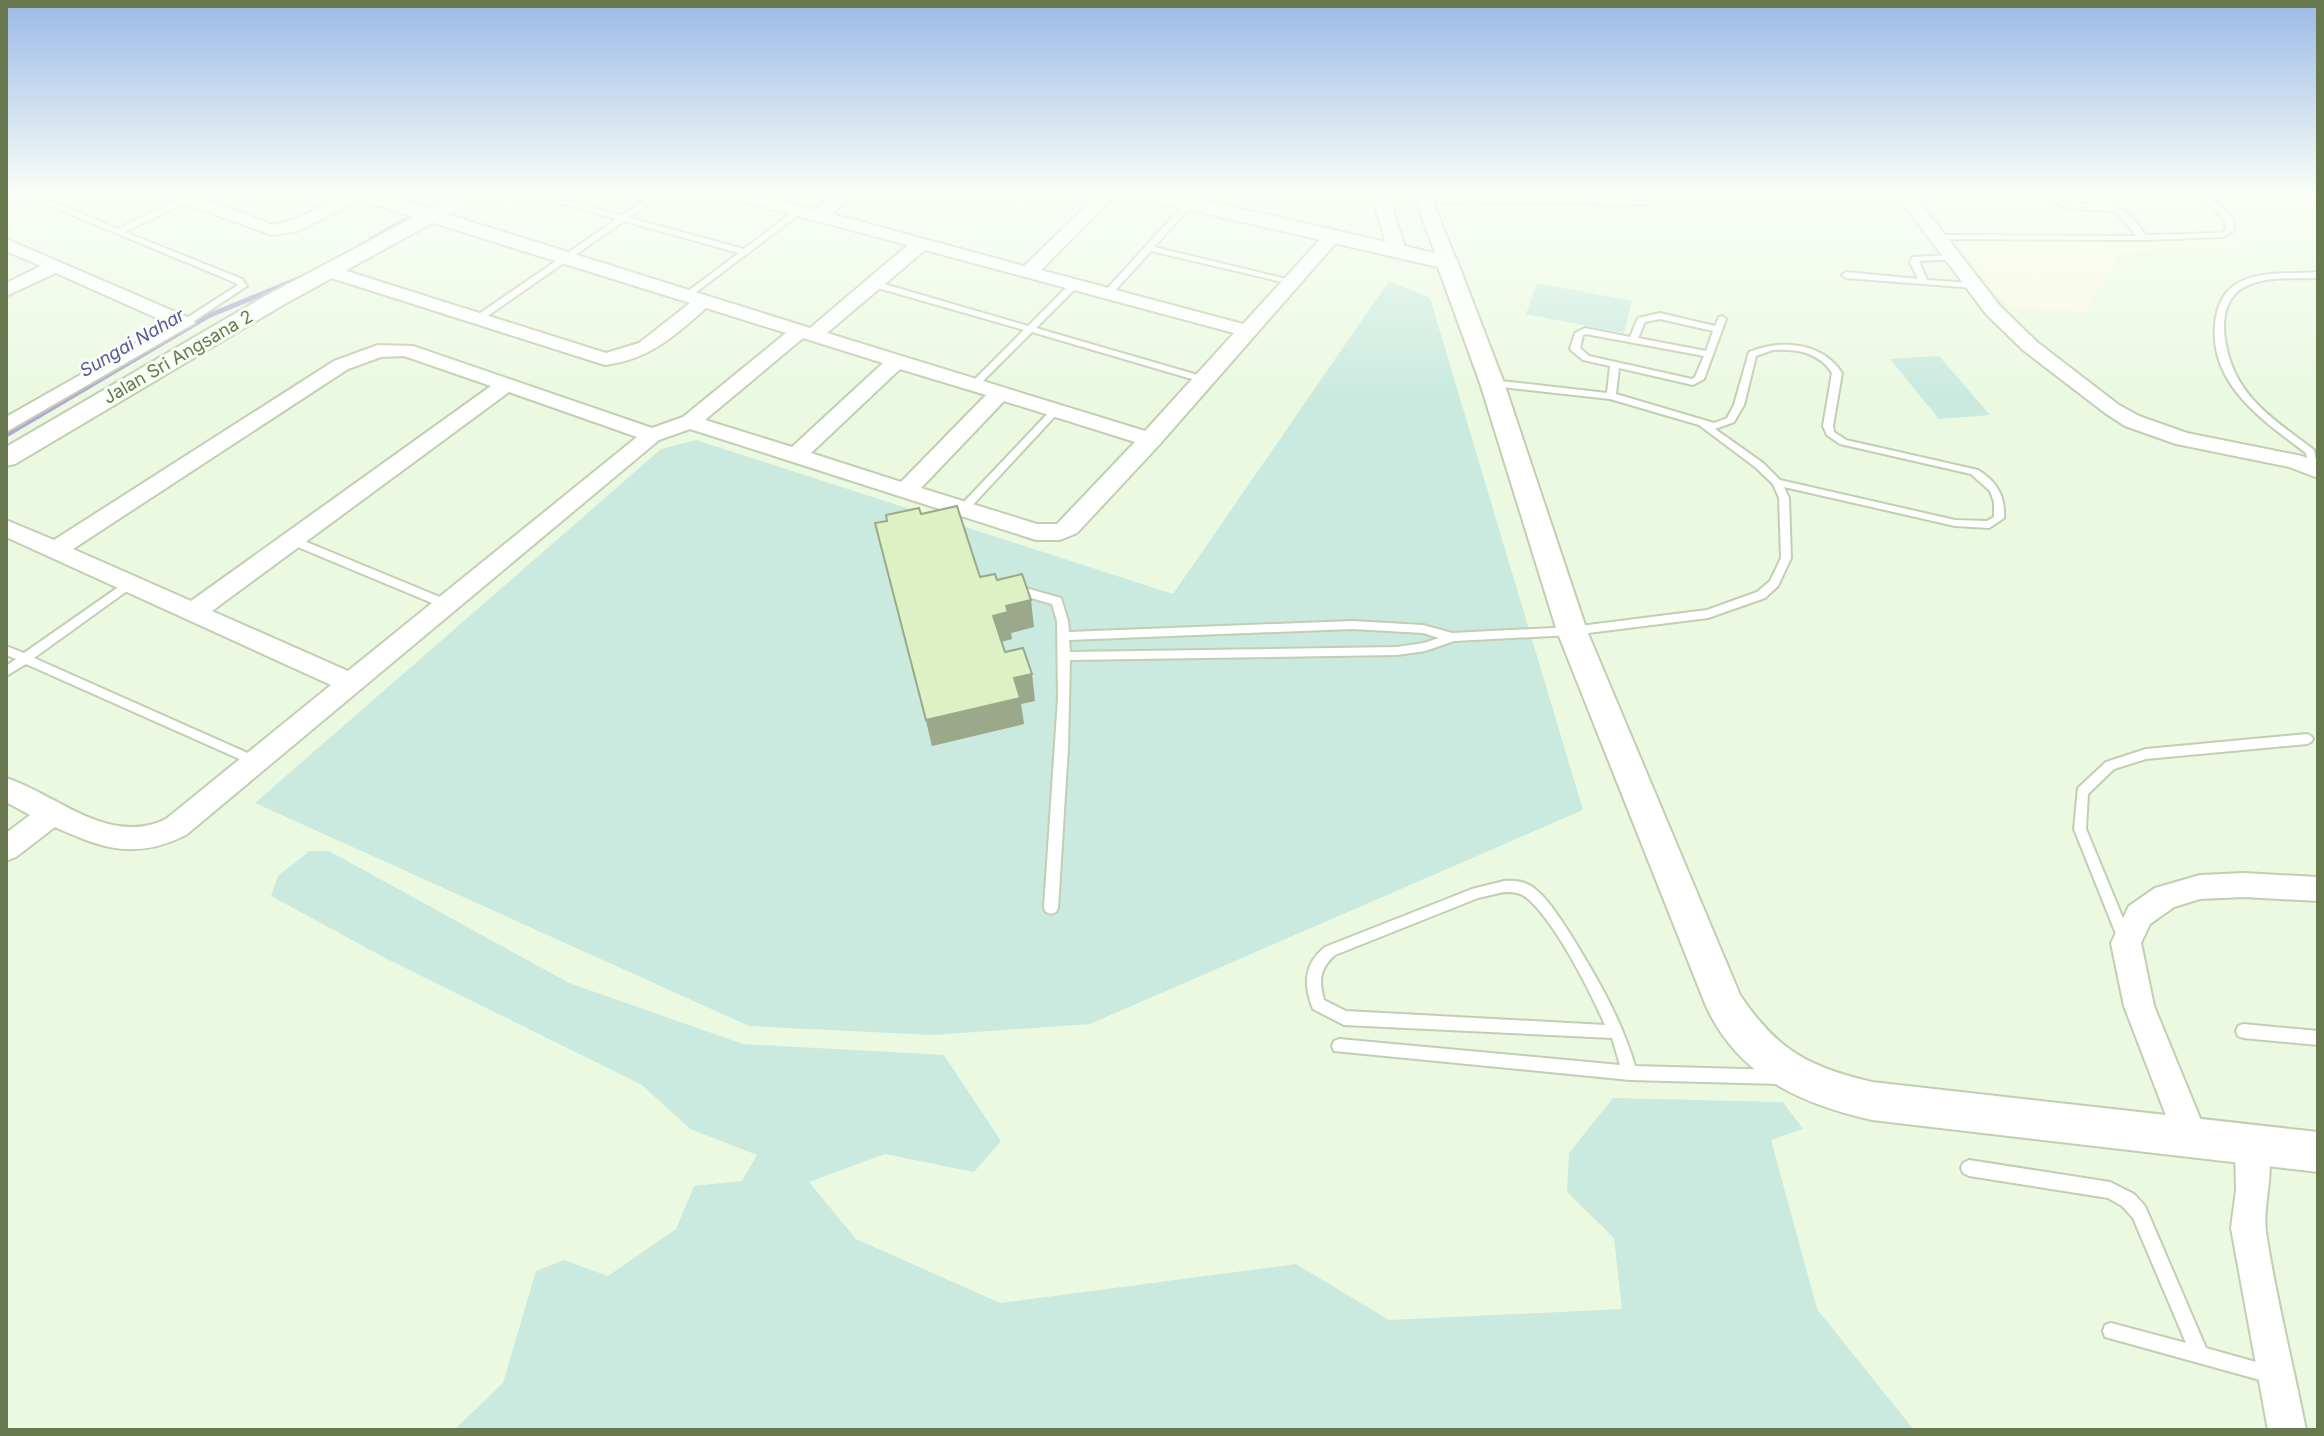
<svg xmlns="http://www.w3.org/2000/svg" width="2324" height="1436" font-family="Inter,sans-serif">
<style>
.residential{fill:#ebf9e1}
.medical{fill:#faf8e0}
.green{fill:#cbeadf}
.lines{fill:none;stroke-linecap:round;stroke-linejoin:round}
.stream{stroke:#b1a7d8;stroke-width:5}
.service-casing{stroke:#c1cfb1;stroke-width:4}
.minor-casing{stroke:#c1cfb1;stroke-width:4}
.tertiary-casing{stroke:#c1cfb1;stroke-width:4}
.service{fill:#fff;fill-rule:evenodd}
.minor{fill:#fff;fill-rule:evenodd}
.tertiary{fill:#fff;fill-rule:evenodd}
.wall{fill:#bfcfa9}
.shaded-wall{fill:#9ba98a}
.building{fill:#def1c5;stroke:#9ba98a;stroke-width:2}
.labels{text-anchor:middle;stroke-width:6;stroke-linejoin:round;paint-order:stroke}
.far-water-label{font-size:18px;font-style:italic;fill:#62539f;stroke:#f7fef3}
.far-street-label{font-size:18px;fill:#68784f;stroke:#f7fef3}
</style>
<rect width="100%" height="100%" fill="#f2fced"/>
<path class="residential" d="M6 191H2318V1430H6Z"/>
<path class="medical" d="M1916 191H2318V232L2119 254 2086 311 2009 308Z"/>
<path class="green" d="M1389 281 1430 298 1583 810 1090 1024 932 1035 749 1026 255 803 661 449 696 440 1173 594Z
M1537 283 1632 301 1624 333 1526 314Z
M1939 356 1990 415 1939 419 1890 359Z
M309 851H329L569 983 743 1044 944 1055 1001 1141 974 1172 885 1154 809 1182 856 1239 1000 1303 1296 1264 1389 1320 1622 1309 1614 1238 1567 1192 1569 1153 1613 1098 1783 1102 1803 1129 1771 1140 1817 1309 1914 1430H454L503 1383 536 1271 564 1260 608 1276 676 1229 694 1186 742 1181 757 1155 690 1129 642 1085 387 959 271 896 278 876Z"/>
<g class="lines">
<path class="stream" d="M359 247 405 220
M6 435 208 316 298 279"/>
<g class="service-casing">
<path id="service" d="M15 191H26L118 229 185 196H191V200L125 232 242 279 247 286 188 325H182V321L238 285 236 283Z
M518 191H531L622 216 658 191H667L629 218 744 249 798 208 805 210 687 299 683 296 684 294 739 253 624 221 479 322H473V318L617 219Z
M1341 191H1356L1386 199 1382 201Z
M2040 191H2048C2073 215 2096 196 2120 208 2130 212 2139 227 2146 235L2222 233 2226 229 2225 220 2196 191H2313L2309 193 2209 195 2233 219 2234 230 2224 237 2144 240 1938 239 1934 237 1938 235 2137 236 2116 212C2087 206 2063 216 2040 191Z
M1186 202 1193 204 1154 247 1295 281V285L1151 251 1111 295H1105V291Z
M1952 255H1955V259L1919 261 1927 280 1972 283 1976 286 1975 288 1846 278 1842 275 1846 272 1918 279 1910 262 1913 257Z
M2318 272V278C2296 279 2271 276 2251 284 2236 289 2228 300 2225 315 2223 325 2224 335 2226 345 2236 398 2275 420 2314 450L2318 470 2314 471 2309 468 2306 453C2262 420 2205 382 2216 317 2219 300 2228 286 2244 280 2267 271 2294 274 2318 272Z
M871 282H877L1028 326 1072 282H1078V286L1036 328 1208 378 1210 380 1205 383 1202 382 1032 332 977 387H971V383L1024 330 871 286Z
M1660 313 1715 326 1719 317 1722 316 1726 319 1704 379 1693 385 1619 368 1616 394 1714 423 1727 418 1734 405 1749 352C1780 339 1822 342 1842 373L1833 426 1834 432 1846 440 1978 470C1997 482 2005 495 2004 518L1989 528 1955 526 1784 487 1789 498 1791 558 1778 586 1765 598 1708 618 1572 635 1454 641 1425 651 1397 655 1070 660 1068 747 1058 908 1056 912 1051 914 1046 912 1044 908 1058 698 1057 621 1052 604 1011 592 1010 589 1011 586 1015 585 1061 598 1068 621 1069 632 1352 621 1423 625 1452 633 1572 627 1707 610 1757 592 1770 581 1781 558 1779 498 1773 484 1755 467 1699 425 1610 399 1492 386 1487 383 1492 380 1607 393 1610 366 1583 360 1572 351 1570 349 1575 333 1585 328 1630 337 1638 318ZM1660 319 1713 331 1706 351 1638 338 1645 322ZM1586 334 1704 356 1695 377 1692 379 1589 356 1580 348 1583 335ZM1773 350C1796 349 1819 352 1832 373L1823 426 1827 435 1840 444 1971 474 1990 491 1994 502V517L1987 521 1955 520 1780 480 1763 463 1715 429 1734 422 1744 405 1756 356ZM1352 629 1423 633 1439 638 1424 643 1397 647 1070 652 1069 640Z
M1056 407 1061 410 1059 412 968 510H960L959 508 960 506 1053 408Z
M292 536 452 602 454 605 452 608H444L288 543 287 540 288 537Z
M130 579 135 583 134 586 34 658 261 759 263 762 261 765H253L26 664 6 676V666L16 659 6 655V646L24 653Z
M2307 734 2311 736 2313 739 2311 742 2307 744 2146 759 2114 769 2088 794 2086 829 2132 940 2130 944 2125 946 2120 944 2074 829 2078 788 2106 762 2146 749Z
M1504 881C1516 880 1524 881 1534 888 1548 899 1559 917 1569 932 1595 974 1621 1018 1635 1066L1780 1070 1785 1072 1787 1077 1785 1082 1780 1084 1630 1080 1334 1051 1332 1046 1334 1041 1339 1039 1620 1065 1612 1038 1344 1025 1313 1009C1303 984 1304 964 1325 947L1472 889ZM1504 892C1513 892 1520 892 1527 898 1556 923 1589 989 1605 1025L1346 1011 1324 1000C1319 981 1319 969 1335 955L1478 898Z
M2243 1024 2318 1031V1045L2243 1038 2238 1036 2236 1031 2238 1026Z
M1969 1160 2110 1182 2134 1194 2145 1206 2206 1348 2277 1368 2280 1374 2277 1380 2271 1383 2105 1337 2103 1331 2105 1325 2111 1323 2186 1343 2133 1218 2122 1206 2108 1198 1969 1176 1963 1173 1961 1168 1963 1163Z"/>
</g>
<g class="minor-casing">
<path id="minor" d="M159 191H183L273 225C311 219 333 191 373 191L810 328 908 245 719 195 717 191H744L816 210 840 191H858L832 214 1024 266 1102 191H1120L1041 270 1243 324 1326 233H1338L1341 237 1159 445 1077 533 1060 540H1036L690 429 659 440 186 835C136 860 103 849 55 827L16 857 6 861V833L30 815 6 802V778C58 795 109 847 166 819L331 685 6 537V520L54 540 334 361 378 345 413 346 652 428 683 417 786 333 706 308C675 336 648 360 605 365L325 276 322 272 331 267 337 268 606 353 639 343 690 303 360 200 298 231 272 235 161 195ZM925 250 1234 333 1145 431 827 333ZM803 338 883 363 792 447 705 420ZM404 356 491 386 191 601 73 549 348 369 381 357ZM900 369 986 395 901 482 811 453ZM509 392 637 437 348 671 212 611ZM1004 401 1135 442 1057 524H1037L921 488Z
M1371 191H1387L1406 251 1403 255 1397 256 1388 251Z
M1412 191 1645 194 1671 191 1648 204 1433 202 1457 263 1448 268 1439 263Z
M1894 191H1911L2000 306 2037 342 2119 405 2139 416 2187 433 2302 456 2318 463V478L2289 467 2176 444 2125 426 2105 413 2023 350 1986 314Z
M6 239 192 319 195 323 6 432V417L170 324 56 273 6 296V283L41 266 6 251Z
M2244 873 2318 877V901L2244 897 2200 899 2174 907 2150 924 2141 943 2154 1006 2209 1140 2204 1152 2192 1156 2180 1152 2124 1006 2111 943 2129 906 2155 888 2200 875Z
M2252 1131 2264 1135C2278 1168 2262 1200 2266 1232 2276 1298 2293 1364 2306 1430H2268L2231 1228 2236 1190 2235 1147 2240 1135Z"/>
</g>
<g class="tertiary-casing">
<path id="tertiary" d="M464 191H490L283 305 15 464 6 466V447L267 295Z
M1125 191H1162L1456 258 1504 383 1587 631 1740 995C1777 1050 1808 1067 1872 1082L2318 1132V1172L1872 1120C1801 1104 1738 1076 1706 1006L1557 631 1480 383 1438 267 1135 197Z"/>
</g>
<use href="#service" class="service"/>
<use href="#minor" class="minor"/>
<use href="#tertiary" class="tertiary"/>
</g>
<path class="wall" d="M921 514 980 577 997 580 1034 627 1011 633 1012 639 1002 642 1005 652 1032 674 1035 701 1021 704 1024 724 932 746 875 523Z"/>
<path class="shaded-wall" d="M1031 600 1034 627 1011 633 1012 639 997 643 993 616 1006 606Z
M1032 674 1035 701 1021 704 1024 724 932 746 926 720 1014 678Z"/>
<path class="building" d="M957 506 980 577 995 574 997 580 1022 574 1031 600 1006 606 1008 612 993 616 1005 652 1023 648 1032 674 1014 678 1020 698 926 720 875 523 887 521 886 515 919 508 921 514Z"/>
<linearGradient id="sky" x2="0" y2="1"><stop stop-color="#9bb9e7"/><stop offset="0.49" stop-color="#f9fef7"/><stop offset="1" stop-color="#f9fef7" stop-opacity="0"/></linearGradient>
<rect width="2324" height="392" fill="url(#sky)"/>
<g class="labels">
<g class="far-water-label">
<text transform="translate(132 343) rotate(-30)" y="6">Sungai Nahar</text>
</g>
<g class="far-street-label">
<text transform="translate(178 357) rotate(-30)" y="6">Jalan Sri Angsana 2</text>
</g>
</g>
<rect width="2324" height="1436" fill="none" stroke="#68784f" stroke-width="16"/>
</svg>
